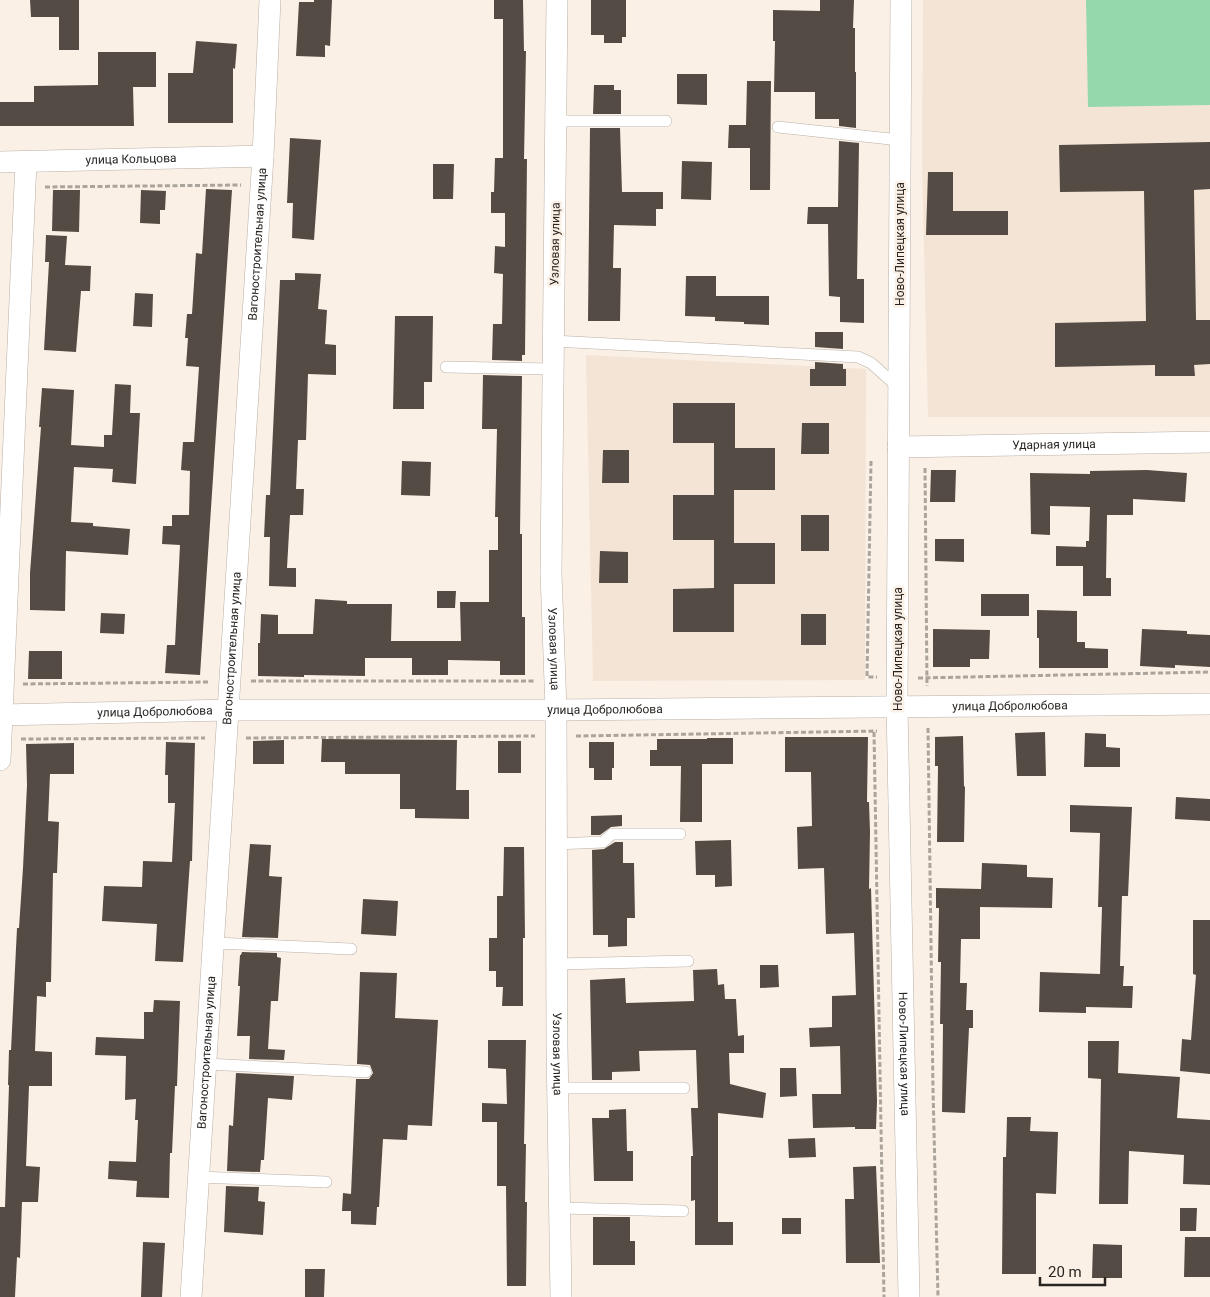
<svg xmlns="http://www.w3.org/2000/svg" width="1210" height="1297" font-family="Roboto,sans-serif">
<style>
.built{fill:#f4e4d5}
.green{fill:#94d8ac}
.building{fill:#544c44}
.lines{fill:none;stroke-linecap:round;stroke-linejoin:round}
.lane-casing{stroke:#bab0a7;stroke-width:12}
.street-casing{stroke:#bab0a7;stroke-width:22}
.path{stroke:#aba49c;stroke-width:3;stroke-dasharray:5 2.5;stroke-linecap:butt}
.lane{stroke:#fff;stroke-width:11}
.street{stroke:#fff;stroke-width:21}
.labels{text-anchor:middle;stroke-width:5;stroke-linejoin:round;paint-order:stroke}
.street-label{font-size:12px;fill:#292522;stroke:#faf0e6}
</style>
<rect width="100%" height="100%" fill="#faf0e6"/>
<path class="built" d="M923 0H1210V417H928L922 162Z
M586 355 866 369 865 680 593 681Z"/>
<path class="green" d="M1086 0H1210V105L1088 107Z"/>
<path class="building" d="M30 0H79V50H59V17H31Z
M314 0H332L330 46 325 45V57L296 56 299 2H314Z
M494 0H523L524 51H526L524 159H527L525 355H522V361L492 360 493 324H502L503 274 494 273 495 246 505 247V213H491V192H494L495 158H503V19H494Z
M591 0H626V37H622V43H604V35H591Z
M820 0H854L853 28H855V72H856V128L839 126V119H815V92H774L775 41H773V10L820 11Z
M196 41 237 44 235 69 233 68V123H168V73H193Z
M98 52H156V87H133L134 126H0V102H34V86L98 85Z
M677 74H707V105L677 104Z
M747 81H771L770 190H750V148H728L729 125H746Z
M594 85H614V90H621V114H593Z
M590 128H620L622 192H663V209H656V226L614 225 613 268H621L620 321H588Z
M290 138 321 140 314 240 292 238 293 203H287Z
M839 141 859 143 857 279H864V323L840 322V297L829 296 828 224H807L808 207H838Z
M1210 142V189L1194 190 1196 320H1210V364L1194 365 1195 376H1155V365L1055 367V323L1146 321 1144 191 1060 192 1059 145Z
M682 161 712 162 711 200 681 199Z
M433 164H454L453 199H433Z
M928 172H953V211H1008V235H926Z
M206 189 232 190 200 675 165 673 167 645H175L180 545 162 544 163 526H172V515H189L190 471 181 470 183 442H194L199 367 186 366 188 338H185L187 314H192L196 253 202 254Z
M53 190H80L79 232 52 231Z
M141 190 166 191 165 210H160V224L140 223Z
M46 235 67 236 65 265 91 266 90 291H81L76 352 44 350 49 262H45Z
M295 273 321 274 318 309 327 310 325 344 336 345V375L308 374 306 440H298L296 489H304L303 515H290L287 568H296V587L269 586 270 537H264L266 495H270L280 280H295Z
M686 276H716V296H769V325L744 324V322L715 321V317L685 316Z
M135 293 153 294 152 327 133 326Z
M395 316H433L432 382H424V409H393Z
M815 332H843V349L815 347Z
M815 362 843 364V369H846V386H810V369H815Z
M483 375 522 376 520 534H522V617H525V675H500V661L448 660V675H412V658H365V676L304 675V677L258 676V643H260L261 614 278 615V634H313L315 599 347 601V604H392L391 641H461L460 602H489V550H498V517H495L497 429H482Z
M115 384 131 385 130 413H140L136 484 112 482 113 469 74 467 71 522 93 523V526L130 529 128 555 66 551 65 611 30 610V573L41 427H39L42 388 74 390 71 445 104 447V435H112Z
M673 403H735V448H775V490H734V543H775V584H734V632H673V589L714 588V540H673V495H714V443H673Z
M802 423H829V454H801Z
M603 450H629V483H602Z
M402 461 431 462 430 496 401 495Z
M931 470H956L955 502H930Z
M1147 470 1187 473 1185 502 1133 499V515H1107L1106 578H1111V596H1083V566H1056V546L1086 547V541H1089L1090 507 1050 506V535L1031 534 1030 473 1090 474V471Z
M801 515H829V551H801Z
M935 539H964V562L935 561Z
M600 551 628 552V583H599Z
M437 591H456L455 608H437Z
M981 594H1029V616H981Z
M1037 610 1077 611V642H1085V648L1108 649V668H1039V638H1037Z
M101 613 125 614 124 634 100 633Z
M801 614H826V645H801Z
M933 629 990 630 989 659H970V667H933Z
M1142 629 1187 631V634L1210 635V667L1175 665V668L1140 666Z
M29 651H62V679H28Z
M1045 732 1046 776H1017L1015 733Z
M1085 733 1106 734V747L1120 748V767H1084Z
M963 736 964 786 965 787 964 842H937L938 766H935V737Z
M785 737H868L867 802H869L870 832 869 889 871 888 877 1101 876 1129H855V1127L813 1128 812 1094H841L840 1046 810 1047 809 1028 832 1027V996L856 995 854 933 826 934 824 868 798 869 797 827 812 826 811 772H785Z
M707 738H733V764H702V822H680L681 766H650V750H657V739H707Z
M322 739 457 740 456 790H469V819L415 818V809H400V774H345V762H321Z
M284 740V764H253V741Z
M498 741H521V773H498Z
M166 742 195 743 192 861H190L183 962 155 961 157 924 102 921 104 886 142 887 143 861 172 862 175 803H168V775H165Z
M589 742H614V768H612V780H594V768H589Z
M74 743V774H50L48 821 59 822 57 873H53L51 982H46V997L37 996 35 1051 52 1052V1086H29L26 1166 40 1167 38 1202H22L20 1258 17 1257 15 1297H0V1207H5L9 1085H8L9 1050H11L17 928H19L23 868 27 785 26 744Z
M1176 797 1210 799V821L1175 819Z
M1070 805 1132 807 1128 896H1122L1120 966H1124L1123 986H1133L1132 1008 1086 1007V1013L1039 1012 1040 972 1100 974 1102 907H1098L1100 833 1070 832Z
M622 815V826L611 827 600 835H591V816Z
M731 840 732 886 715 887V875H696L695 841Z
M615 842H623V863H634L635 918H627V946L608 947V935H593L592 850 604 849Z
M250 844 271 845 269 876 282 877 278 938 242 937Z
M504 847H524L525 938H523V1006H502L503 987H496V971H489V938H497V896H503Z
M982 863 1027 865V877L1053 878 1052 908 980 907V939H961L960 983H967L966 1010H973V1028H969L965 1113 942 1112 943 1024H940L941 962H938L939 908H936V888L981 889Z
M363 899 398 901 396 936 361 934Z
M1193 920H1210V1074L1180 1071 1182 1039 1191 1040 1196 975 1193 974Z
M242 952 277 953V957L281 958 278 1001H271L268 1049 285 1050 284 1060 249 1059 250 1036H237L240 986H238L240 955H241Z
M760 965H778L779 987 760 988Z
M717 969 718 985 724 984 725 999H736L738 1036 744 1035V1053H729L730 1084 766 1093 763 1118 718 1113V1222H733V1245H695V1200L691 1201V1156H693L691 1108H698L696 1050 639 1051 640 1071 612 1072V1080H592L590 980 625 978 626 1003 694 1001 693 970Z
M360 972 397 973 395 1018 438 1020 432 1126 408 1125 407 1140 383 1139 379 1207H377L376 1225 351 1224V1211H342L343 1193 351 1194 356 1079H369L373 1073 370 1065 357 1064Z
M154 1000 180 1001 177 1086H175L172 1153H170L169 1198 136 1197 137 1181 108 1179 109 1161 136 1162 138 1120H135L136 1099 125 1100 126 1056 95 1055 96 1037 144 1039V1012H153Z
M488 1040H526L524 1144H526L525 1202H527L526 1286H507L506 1186H497V1122H482V1103L507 1104 506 1069 488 1068Z
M1088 1041H1119L1118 1073 1180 1077 1177 1118 1210 1120V1185L1183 1184 1184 1155 1129 1151 1128 1204H1099L1101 1079 1088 1078Z
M780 1068H796L797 1096 780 1097Z
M236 1073 294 1076 292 1100 268 1098 264 1160H261L260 1172 227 1171 229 1125 233 1126Z
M626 1109 627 1151H633V1181H594L592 1118H609V1110Z
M1007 1117H1031L1030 1131 1058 1132 1056 1194 1036 1193V1274H1002L1003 1157H1006Z
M815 1138 816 1157 789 1158 788 1139Z
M876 1166 880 1263H846L845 1199H854L853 1167Z
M226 1186 259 1187 258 1201 265 1202 263 1235 224 1232Z
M1180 1208H1197L1196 1231H1180Z
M593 1217H630V1241H635V1265H593Z
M782 1218H801V1234H782Z
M1185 1237H1210V1277H1184Z
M143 1242 165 1243 162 1297H141Z
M1093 1244 1122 1245V1278H1092Z
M305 1269H325L324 1297H305Z"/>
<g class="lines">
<g class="lane-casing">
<path id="lane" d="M556 121H666
M778 127 900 140
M553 341 858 357 871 363 899 388
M446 367 553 369
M556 844 603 842 612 834H680
M214 943 351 949
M557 964 688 961
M206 1064 366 1072
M558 1088H684
M198 1177 326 1182
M560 1208 683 1211"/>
</g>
<g class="street-casing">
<g id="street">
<path id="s1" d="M557 0 551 573 556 710 557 1046 561 1297"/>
<path id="s2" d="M901 0 897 706 909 1297"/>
<path id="s3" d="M0 162 263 156"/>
<path id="s4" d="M898 447 1210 442"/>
<path id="s5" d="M0 715 229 710H556L1210 704"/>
<path d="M0 760 26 162"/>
<path id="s6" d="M191 1297 263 156 270 0"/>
</g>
</g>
<path class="path" d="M45 187 241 185
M871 461 867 677H877
M925 468 927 686
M918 678 1210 672
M251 681H534
M23 684 209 682
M928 728 933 1089 938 1297
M874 732 884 1297
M576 736 877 731
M246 738 535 736
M21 739 205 738"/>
<use href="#lane" class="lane"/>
<use href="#street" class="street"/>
</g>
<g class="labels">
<g class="street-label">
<text dy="4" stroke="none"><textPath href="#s3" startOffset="131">улица Кольцова</textPath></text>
<text dy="4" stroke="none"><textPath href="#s6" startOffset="1055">Вагоностроительная улица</textPath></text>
<text transform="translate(555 244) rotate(-89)" y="4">Узловая улица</text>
<text transform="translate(900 244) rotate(-90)" y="4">Ново-Липецкая улица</text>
<text dy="4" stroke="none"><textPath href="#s4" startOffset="156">Ударная улица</textPath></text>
<text dy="4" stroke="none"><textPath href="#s6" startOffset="650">Вагоностроительная улица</textPath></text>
<text dy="4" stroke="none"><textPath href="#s1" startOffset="649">Узловая улица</textPath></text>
<text transform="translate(898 649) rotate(-90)" y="4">Ново-Липецкая улица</text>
<text dy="4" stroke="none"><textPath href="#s5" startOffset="1010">улица Добролюбова</textPath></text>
<text dy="4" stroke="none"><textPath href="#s5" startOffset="605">улица Добролюбова</textPath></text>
<text dy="4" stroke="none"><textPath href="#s5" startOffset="155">улица Добролюбова</textPath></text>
<text dy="4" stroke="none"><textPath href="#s6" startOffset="245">Вагоностроительная улица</textPath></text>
<text dy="4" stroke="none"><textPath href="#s1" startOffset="1054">Узловая улица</textPath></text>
<text dy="4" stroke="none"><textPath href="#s2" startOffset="1054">Ново-Липецкая улица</textPath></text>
</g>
</g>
<path d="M1040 1277v8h65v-8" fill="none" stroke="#292522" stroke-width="2.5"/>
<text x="1048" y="1277" font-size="15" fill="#292522" stroke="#faf0e6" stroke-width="4" paint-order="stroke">20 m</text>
</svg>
